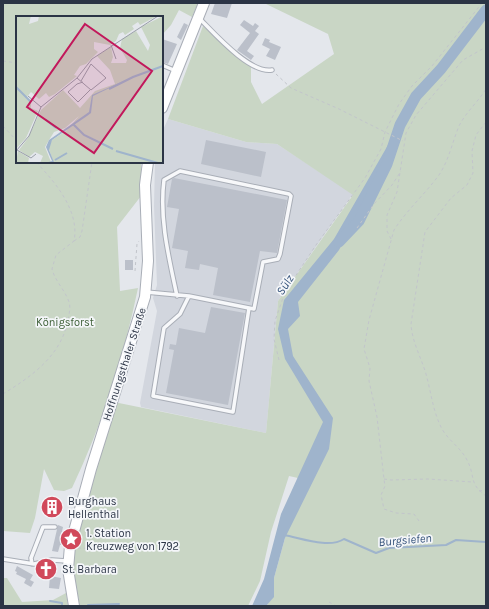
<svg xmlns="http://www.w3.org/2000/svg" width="489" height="609" font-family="Karla,sans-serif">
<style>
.built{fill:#d2d6de}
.green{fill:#c9d6c5}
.water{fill:#9fb4cc}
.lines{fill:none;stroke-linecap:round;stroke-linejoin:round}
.stream{stroke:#9fb4cc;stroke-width:2}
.river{stroke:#9fb4cc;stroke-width:11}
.building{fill:#bbc0ca}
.service-casing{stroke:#a9aeb7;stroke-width:5.5}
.secondary-casing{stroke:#a9aeb7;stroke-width:12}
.path{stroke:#c2c5cb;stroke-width:1;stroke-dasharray:3 3;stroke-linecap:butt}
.service{stroke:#f7f8fa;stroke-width:3.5}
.secondary{stroke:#fff;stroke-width:10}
.labels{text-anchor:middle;stroke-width:3.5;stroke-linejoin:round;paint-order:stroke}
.park-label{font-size:11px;fill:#3f6138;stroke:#f4f6f9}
.street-label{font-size:11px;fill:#2b3445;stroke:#f4f6f9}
.poi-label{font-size:11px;fill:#2b3445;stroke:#f4f6f9;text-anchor:start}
.water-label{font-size:12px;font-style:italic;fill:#34527a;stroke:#f4f6f9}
.inset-river{fill:none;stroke:#9fb4cc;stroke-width:2}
.inset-road{fill:none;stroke:#9a9fa9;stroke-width:1}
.view{fill:#c2185b;fill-opacity:0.15;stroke:#c2185b;stroke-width:2}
.inset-edge{fill:none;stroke:#2b3445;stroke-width:2}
</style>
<rect width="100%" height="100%" fill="#e4e7ec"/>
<path class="built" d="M168 119 246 142 277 144 353 194 278 301 266 433 141 407 140 403 157 311 153 298 157 285 154 206 155 162H162V132Z"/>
<path class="green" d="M3 3H198L192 17 179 10 171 25 162 35V17H17V162H141V196L117 227 120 291 138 288C124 356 102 425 72 488L64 491 54 490 44 469 35 518 30 533 3 531Z
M264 3H486V606H266L273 597 274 578 285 538 298 478 289 476 271 532 260 581 248 606H80L74 577 72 547 114 402 266 433 278 301 353 195 277 144 246 142 168 119 203 26 238 58 251 67V82L262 104 334 54 328 34Z
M3 578H7L22 602 53 600 66 593 68 606H3Z"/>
<path class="water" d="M392 138 399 142 339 250 298 302 300 316 288 329 293 356 333 418 329 449 285 538 274 578V597L266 606H252L264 579 281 514 323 422 285 359 278 329 284 300 334 239Z"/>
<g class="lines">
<path class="stream" d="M284 535C301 538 329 549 344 539L376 553 389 548 446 545 456 540 486 542
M50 601 62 603V606
M88 605 119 604"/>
<path class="river" d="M339 242 359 221 387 164 400 125 416 96 441 69 486 10"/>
</g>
<path class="building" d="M215 3H232L227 18 211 14Z
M244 20 253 26 255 23 259 26 255 31 259 34 247 51 254 56 251 60 237 50 250 33 240 25Z
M184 23 188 25 181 40 177 37Z
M265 38 270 40 269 42 281 47 275 60 266 56 270 49 262 45Z
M162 39 177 44 168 64 162 62Z
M206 140 266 152 261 177 201 164Z
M174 178 287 200 277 253 260 251 250 302 213 295 218 268 200 264 199 270 185 268 188 251 172 248 179 209 167 207 172 179Z
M125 260H133V270H125Z
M211 307 245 313 228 405 166 393 174 350 169 349 170 344 176 345 179 328 205 333Z
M54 501 62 502 61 512 43 510 44 504 53 505Z
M58 525 63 527 61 536 66 537 64 545H60L58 552 52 551Z
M17 566 33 575 30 580 34 582 31 587 24 583 26 579 16 574 17 572 15 571Z
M50 576 61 578 59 589 49 588Z"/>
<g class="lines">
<g class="service-casing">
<path id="service" d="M199 18C214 33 250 74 272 70
M162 65 176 71
M146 292 189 296 254 309 263 262 278 259 280 254 291 196 289 194 180 171 164 180C159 219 169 258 177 296
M189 296 180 314 164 328 153 396 233 412 249 308
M3 559 34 564 52 560 67 561
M32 564 31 558 43 527H55"/>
</g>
<g class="secondary-casing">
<path id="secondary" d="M162 108 204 3
M74 606 68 569 70 546 91 469 145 297 148 261 145 185 148 162"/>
</g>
<path class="path" d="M3 61 17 63
M276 74 291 88 339 109 403 141
M486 122 476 135 472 151 473 173 467 185 451 198 425 232 411 324C412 342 421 357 426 374 431 392 433 412 442 429 449 441 461 448 467 460 476 477 468 483 486 496
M3 126 17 141
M357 228 374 204 392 185 401 171
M391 239 387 231V215L397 192 406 133 416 115 463 60 486 47
M74 241 80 237 82 231 92 162
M135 271 137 244 139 241
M279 360 274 339 275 321 285 292 316 245 365 178 381 149 385 132 399 104 412 86 432 66 482 3
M3 394C32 376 61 356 68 320 69 314 71 307 69 302 65 290 55 281 52 269L56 255 74 241C80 211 55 182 36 162
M384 479 391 480 428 479 472 482
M479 491 486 490
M419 521 414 514 396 513 384 509 381 495 385 486 384 479 377 417 369 381 370 368 364 349 369 320 394 230C407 210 425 194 439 175 449 160 452 143 459 126 466 112 478 102 486 89
M78 548 131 550
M329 602 336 606"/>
<use href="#service" class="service"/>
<use href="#secondary" class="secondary"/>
</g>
<defs>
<g id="building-disc" transform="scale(1.15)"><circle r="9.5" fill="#d1495b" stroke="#f4f6f9"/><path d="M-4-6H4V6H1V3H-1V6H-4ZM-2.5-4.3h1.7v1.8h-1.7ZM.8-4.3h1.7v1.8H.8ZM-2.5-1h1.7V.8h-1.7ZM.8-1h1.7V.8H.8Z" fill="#fff"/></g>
<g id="sight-disc" transform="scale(1.15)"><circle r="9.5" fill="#d1495b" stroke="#f4f6f9"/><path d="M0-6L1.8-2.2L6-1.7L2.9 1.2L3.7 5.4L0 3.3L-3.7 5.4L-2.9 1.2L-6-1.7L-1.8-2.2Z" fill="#fff"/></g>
<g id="church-disc" transform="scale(1.15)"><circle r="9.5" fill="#d1495b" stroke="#f4f6f9"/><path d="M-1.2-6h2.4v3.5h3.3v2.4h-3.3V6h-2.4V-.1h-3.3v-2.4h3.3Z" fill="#fff"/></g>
</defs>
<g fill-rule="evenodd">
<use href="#building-disc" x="52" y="507"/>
<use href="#sight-disc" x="71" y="539"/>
<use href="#church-disc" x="46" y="569"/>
</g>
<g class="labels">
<g class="park-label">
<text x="65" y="326">Königsforst</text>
</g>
<g class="street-label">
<text transform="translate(124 364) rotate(-72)" y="4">Hoffnungsthaler Straße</text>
</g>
<g class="poi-label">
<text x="68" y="505">Burghaus<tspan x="68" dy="13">Hellenthal</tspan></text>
<text x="86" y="537">1. Station<tspan x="86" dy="13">Kreuzweg von 1792</tspan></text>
<text x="62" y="573">St. Barbara</text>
</g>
<g class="water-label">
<text transform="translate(285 285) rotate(-57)" y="4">Sülz</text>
<text transform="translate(405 540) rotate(-5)" y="4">Burgsiefen</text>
</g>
</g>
<g transform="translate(16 16)">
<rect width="147" height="147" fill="#e4e7ec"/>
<path d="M0 0H15L13 8 22 5 23 0H141L124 9 122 6 116 10 118 13 109 19 107 16 103 18 100 25 94 29 78 26V33L82 36 70 48 64 50 58 59 61 60 39 78 33 81 30 77 23 83 15 76 10 82 15 87V92L22 95 10 122 0 133ZM147 0V147H38L32 131 36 124 50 115 63 100 49 112 38 116 33 124 29 131 35 146 24 147 27 140 19 136 13 141 3 134 12 122 25 94 47 74 64 92 79 75 99 68 94 54 81 40 95 31 97 41 95 47H110L111 44 104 32 106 23 120 15 132 35 134 29 125 11ZM2 135 13 142 12 147H0Z" fill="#c9d6c5"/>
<path d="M110 64 77 80 75 97 71 100 36 124 33 134 38 146V147H29L36 145 30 131 33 124 73 96 76 79Z" fill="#9fb4cc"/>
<path class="inset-river" d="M0 71 15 86M93 73 117 61 147 50M30 104 40 112M57 108 68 119 97 133M100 135 142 147M39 144 51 137"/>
<path class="inset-road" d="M95 29 100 43M61 62 75 74 90 62 75 48 65 65M67 66 61 68 52 76 62 86 74 74M12 80 25 91M1 134 15 142 20 138M0 135 13 120 25 91 61 62 76 43 142 0"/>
<path class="view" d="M69 8 136 55 78 137 11 91Z"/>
<rect width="147" height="147" class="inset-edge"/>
</g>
<rect width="489" height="609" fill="none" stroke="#2b3445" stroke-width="8"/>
</svg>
